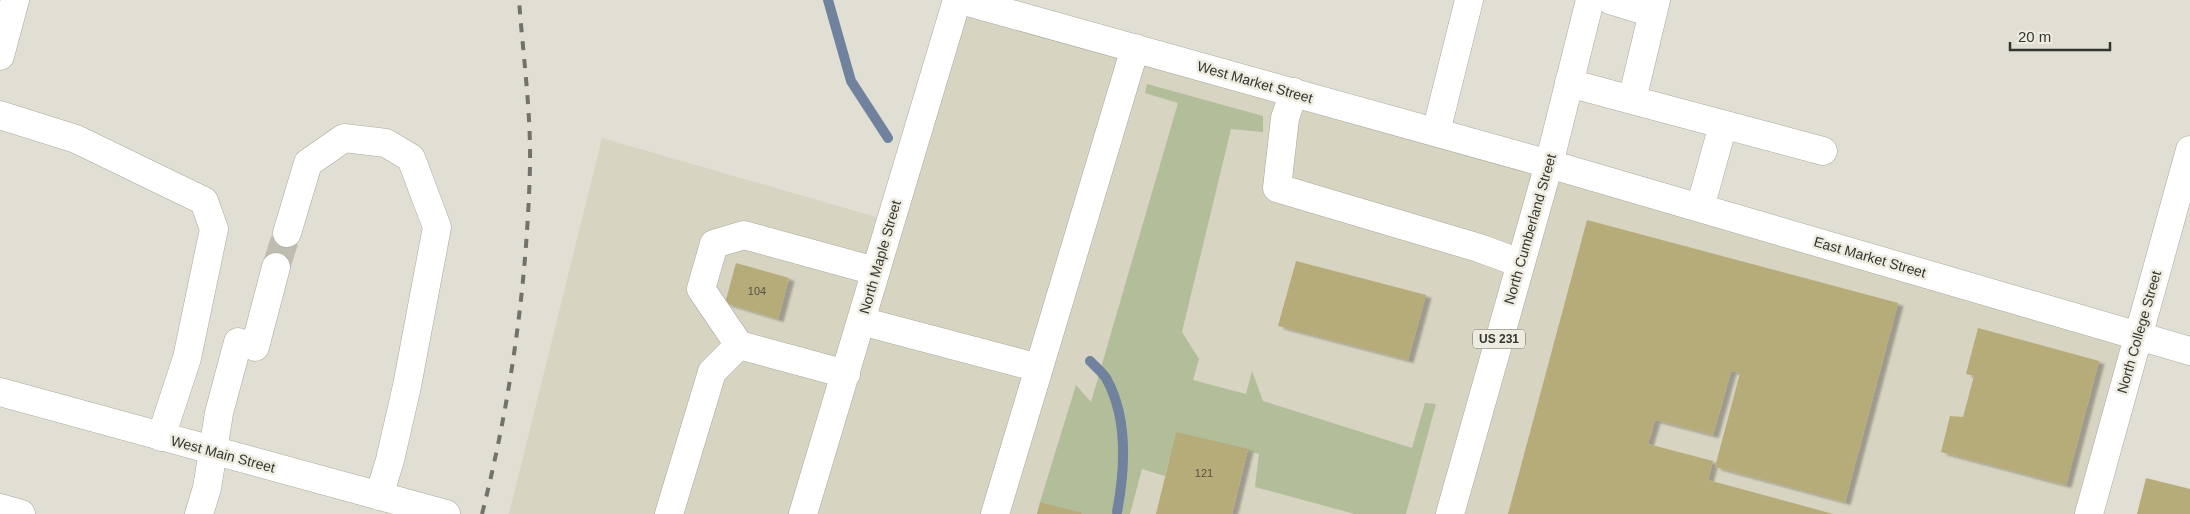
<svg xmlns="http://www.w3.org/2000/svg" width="2190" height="514" font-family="Helvetica,sans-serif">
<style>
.built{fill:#d7d4c1}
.green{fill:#b2bd99}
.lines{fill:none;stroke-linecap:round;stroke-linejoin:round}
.stream{stroke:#71829f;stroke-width:10}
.building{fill:#b6ac79;filter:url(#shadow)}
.minor-tunnel{stroke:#bfbdb2;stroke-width:28;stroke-dasharray:28 14;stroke-linecap:butt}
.minor-casing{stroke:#aaa89d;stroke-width:29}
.major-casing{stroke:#aaa89d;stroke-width:29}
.minor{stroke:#fff;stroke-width:28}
.major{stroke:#fff;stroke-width:28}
.rail{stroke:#72716a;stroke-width:4;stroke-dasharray:9 9;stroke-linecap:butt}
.labels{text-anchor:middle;stroke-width:5;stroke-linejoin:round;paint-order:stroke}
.number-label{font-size:11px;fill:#555342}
.shield{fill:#eeece0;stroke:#6c6c65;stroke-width:1}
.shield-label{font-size:12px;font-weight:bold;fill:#353530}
.street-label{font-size:14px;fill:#353530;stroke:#eeece0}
</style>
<defs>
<filter id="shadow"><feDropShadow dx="5.5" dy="3" stdDeviation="1" flood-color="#0004"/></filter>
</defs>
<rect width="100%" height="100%" fill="#e1dfd3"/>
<path class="built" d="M957 0 2137 336 2089 514H509L602 138 890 221Z"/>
<path class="green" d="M1147 84 1263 116V132L1231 129 1182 332 1199 359 1193 380 1246 394 1252 371 1263 401 1412 448 1425 403 1436 404 1406 514H1355L1255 487 1259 454 1176 433 1165 476 1142 469 1130 514H1084L1040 502 1076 385 1091 402 1178 103 1145 93Z"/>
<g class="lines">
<path class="stream" d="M828 0 851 81 888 138
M1090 361C1095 366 1102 372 1106 378 1128 417 1125 470 1117 512"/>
</g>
<path class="building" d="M1587 220 1898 303 1845 502 1715 467 1740 373 1731 371 1713 435 1655 420 1648 444 1713 461 1708 480 1833 514H1508Z
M1296 261 1426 295 1408 360 1278 326Z
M736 263 789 278 778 319 725 303Z
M1978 328 2099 361 2066 485 1941 452 1950 416 1963 417 1974 376 1966 374Z
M1176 432 1248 449 1232 514H1156Z
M2146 478 2190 489V514H2137Z
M1040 502 1082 513V514H1037Z"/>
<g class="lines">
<path class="minor-tunnel" d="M276 267 287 233"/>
<g class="minor-casing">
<path id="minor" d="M961 0 1549 164 2190 351
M1610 0 1653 13
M0 56 15 0
M1569 83 1632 100 1656 0
M1294 92 1285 118 1277 188 1479 248 1520 263
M1632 100 1823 151
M0 115 76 139 204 201 214 229 187 358 161 437
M1436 132 1469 0
M1700 208 1723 125
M287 233 308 163 344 138 386 143 411 158 437 227 407 386 390 460 379 496
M861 321 1039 368 1135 48
M739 345 701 289 714 244 744 235 875 271
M255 347 276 267
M0 508 21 514
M199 514 207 488 219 413 238 342
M669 514 712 372 739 345 846 374
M803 514 957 0
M995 514 1039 368
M2089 514 2190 150"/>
</g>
<g class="major-casing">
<path id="major" d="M0 392 446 514
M1450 514 1549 164 1590 0"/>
</g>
<use href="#minor" class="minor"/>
<use href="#major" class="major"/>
<path class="rail" d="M482 514C511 400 527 284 530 166 531 111 523 55 519 0"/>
</g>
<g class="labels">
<g class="number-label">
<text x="757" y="295">104</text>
<text x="1204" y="477">121</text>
</g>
<rect class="shield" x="1473" y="329.5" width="52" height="19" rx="4"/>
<g class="shield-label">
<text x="1499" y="343">US 231</text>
</g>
<g class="street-label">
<text transform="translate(1255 82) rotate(16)" y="5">West Market Street</text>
<text transform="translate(1530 229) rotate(-74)" y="5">North Cumberland Street</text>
<text transform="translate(880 257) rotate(-74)" y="5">North Maple Street</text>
<text transform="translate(1870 257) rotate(16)" y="5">East Market Street</text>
<text transform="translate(2139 332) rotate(-74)" y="5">North College Street</text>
<text transform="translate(223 454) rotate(15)" y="5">West Main Street</text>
</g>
</g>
<path d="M2010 42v8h100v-8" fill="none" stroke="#353530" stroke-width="2.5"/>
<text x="2018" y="42" font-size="15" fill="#353530" stroke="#eeece0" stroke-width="4" paint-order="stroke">20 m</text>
</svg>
